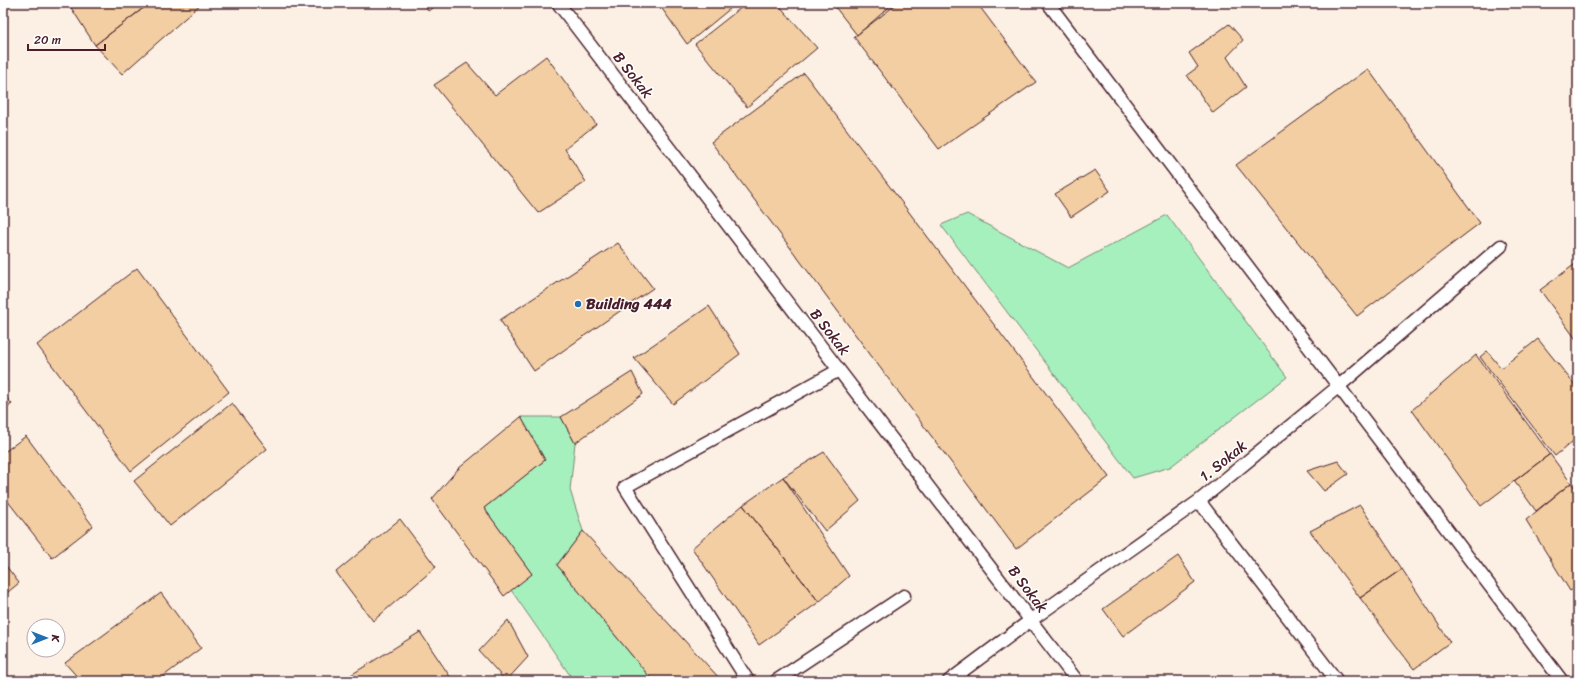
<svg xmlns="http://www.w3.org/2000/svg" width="1581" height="684" font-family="Sriracha,sans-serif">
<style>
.green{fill:#a6f0be;stroke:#788874}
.building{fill:#f2cea2;stroke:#4a1f2b}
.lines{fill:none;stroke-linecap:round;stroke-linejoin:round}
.service-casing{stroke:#4a1f2b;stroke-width:15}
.service{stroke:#fff;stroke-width:12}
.poi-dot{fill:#1f6fb2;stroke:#fff;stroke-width:1.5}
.labels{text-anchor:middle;stroke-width:3;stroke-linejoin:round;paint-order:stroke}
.street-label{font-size:15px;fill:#4a1f2b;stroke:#fff}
.poi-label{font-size:15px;font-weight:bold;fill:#4a1f2b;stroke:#fff;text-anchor:start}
</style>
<rect width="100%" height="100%" fill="#fbf0e3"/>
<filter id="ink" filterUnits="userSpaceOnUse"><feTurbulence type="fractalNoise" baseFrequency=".025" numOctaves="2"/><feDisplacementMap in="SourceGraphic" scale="8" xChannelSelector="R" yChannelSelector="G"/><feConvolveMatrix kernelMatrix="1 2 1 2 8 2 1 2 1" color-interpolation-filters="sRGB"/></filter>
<g filter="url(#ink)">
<path class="green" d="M967 214 1068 268 1167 215 1287 377 1170 467 1133 478 941 225Z
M521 417H561L575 443 570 490 583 531 557 565 653 681H574L511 590 532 574 484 508 545 460Z"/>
<path class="building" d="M74 3H150L95 45 70 6Z
M150 3H202L122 74 95 45Z
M425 3H439L428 11Z
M658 3H737L687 44Z
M747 3H777L817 48 747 107 695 44Z
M832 3H894L857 35Z
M898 3H977L1036 82 939 149 854 37Z
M1229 24 1243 40 1227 57 1246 87 1213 113 1187 75 1198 67 1189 53Z
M546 56 596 124 565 149 586 182 538 213 434 85 467 63 495 95Z
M1368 69 1480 223 1357 316 1236 165Z
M804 73 1109 477 1016 549 711 142Z
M1095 170 1110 191 1071 217 1055 194Z
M618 243 653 288 534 371 500 320Z
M1578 262V342L1540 290Z
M137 268 229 392 131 471 37 345Z
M709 306 740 354 673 404 634 358Z
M1538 339 1578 389V437L1555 456 1480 357 1487 351 1501 368Z
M1476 355 1550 454 1481 506 1412 410Z
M632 372 643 394 575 443 561 417Z
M3 394 12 404 3 411Z
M232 403 267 449 170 526 134 481Z
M521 417 545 460 484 508 532 574 504 596 432 499 458 469Z
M26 436 93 526 52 558 3 495V453Z
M824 452 860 501 825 531 783 477Z
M1550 454 1571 483 1536 511 1514 481Z
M1338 461 1348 474 1324 491 1307 471Z
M783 477 849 576 819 602 743 505Z
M1571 483 1578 492V586L1570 591 1526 520Z
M743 505 819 602 759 645 692 548Z
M1360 505 1402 569 1360 598 1310 531Z
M400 519 436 567 373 621 336 572Z
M583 531 722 681H653L557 565Z
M1178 556 1195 582 1123 636 1103 609Z
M3 562 19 583 3 596Z
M1402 569 1450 642 1414 669 1360 598Z
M161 593 201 648 157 681H81L65 663Z
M508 620 528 657 506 681 479 651Z
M420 632 453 681H348L346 678Z"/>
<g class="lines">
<g class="service-casing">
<path id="service" d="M558 3 1077 681
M1048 3 1562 681
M1199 501 1337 681
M748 681 625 487 839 370
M776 681 904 596
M949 681 1031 620 1199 501 1339 386 1501 246
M1577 681H1578"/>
</g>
<use href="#service" class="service"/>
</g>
</g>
<circle class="poi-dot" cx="578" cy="304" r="4"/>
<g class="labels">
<g class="street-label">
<text transform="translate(633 75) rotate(52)" y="5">B Sokak</text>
<text transform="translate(830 332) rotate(52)" y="5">B Sokak</text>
<text transform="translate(1223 461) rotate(-39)" y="5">1. Sokak</text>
<text transform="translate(1028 589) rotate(53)" y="5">B Sokak</text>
</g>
<g class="poi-label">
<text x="586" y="309">Building 444</text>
</g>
</g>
<rect width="1581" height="684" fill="none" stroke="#fff" stroke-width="16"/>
<rect x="8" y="8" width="1565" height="668" fill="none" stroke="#4a1f2b" stroke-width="1.5" filter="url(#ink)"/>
<g transform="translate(46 638) rotate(90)"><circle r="19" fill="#ffffff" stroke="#b7a5aa"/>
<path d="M0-3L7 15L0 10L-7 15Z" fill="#1f6fb2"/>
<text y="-6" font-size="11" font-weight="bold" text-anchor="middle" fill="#4a1f2b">K</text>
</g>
<path d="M28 44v6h77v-6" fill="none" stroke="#4a1f2b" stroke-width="2"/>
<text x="34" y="44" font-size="12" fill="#4a1f2b" stroke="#ffffff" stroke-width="3" paint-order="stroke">20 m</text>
</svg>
